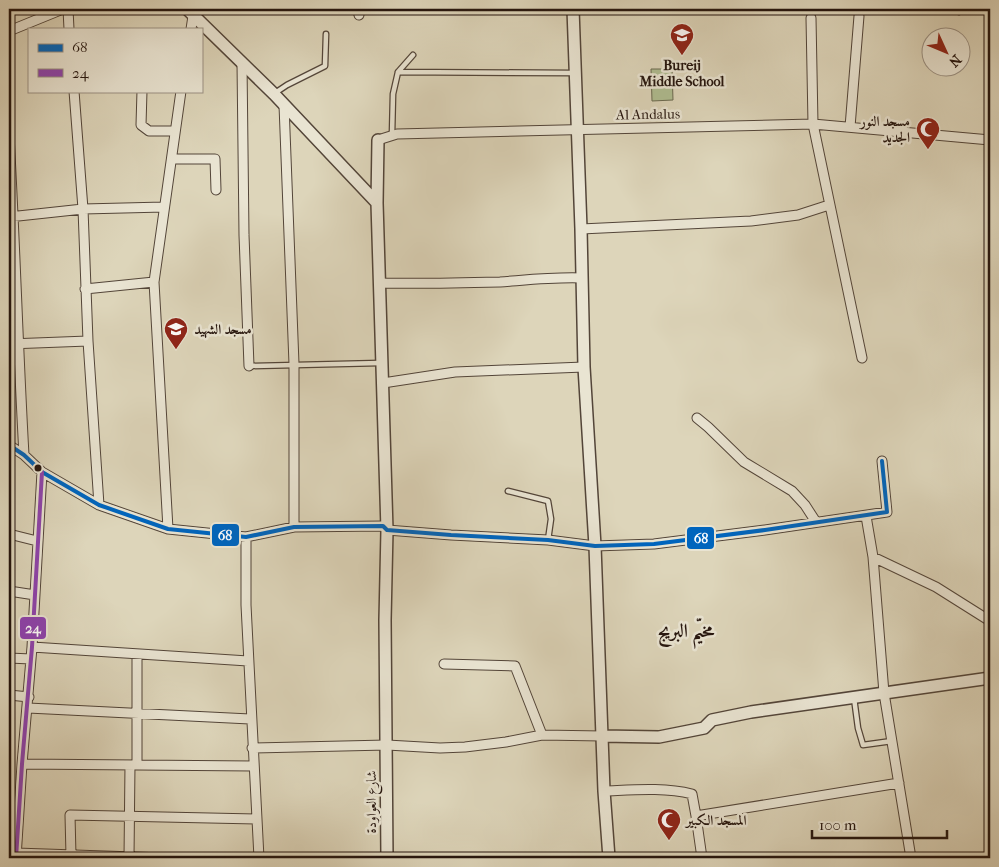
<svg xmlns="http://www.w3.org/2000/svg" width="999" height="867" font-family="'IM FELL French Canon',Amiri,serif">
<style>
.green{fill:#afbd91;stroke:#6a6950}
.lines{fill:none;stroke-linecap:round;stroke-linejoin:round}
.service-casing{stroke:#534539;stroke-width:7}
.minor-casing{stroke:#534539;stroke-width:11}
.tertiary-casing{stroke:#534539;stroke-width:14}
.service{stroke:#e9e4d2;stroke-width:4.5}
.minor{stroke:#e9e4d2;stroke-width:9}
.tertiary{stroke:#e9e4d2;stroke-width:11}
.bus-1-casing{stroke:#e9e4d2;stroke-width:8}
.bus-2-casing{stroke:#e9e4d2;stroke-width:8}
.bus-1{stroke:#0065bd;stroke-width:4}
.bus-2{stroke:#8e44ad;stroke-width:4}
.bus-dot{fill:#25150e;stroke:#e9e4d2;stroke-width:2}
.labels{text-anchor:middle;stroke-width:5;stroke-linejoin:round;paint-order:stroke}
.poi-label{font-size:14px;font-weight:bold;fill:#25150e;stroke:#e9e4d2;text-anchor:start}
.street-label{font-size:14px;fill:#25150e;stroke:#e9e4d2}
.district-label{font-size:19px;font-weight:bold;fill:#25150e;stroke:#e9e4d2}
.line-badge{stroke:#e9e4d2;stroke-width:2}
.badge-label{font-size:14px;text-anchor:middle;font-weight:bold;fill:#fff}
</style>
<rect width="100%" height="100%" fill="#ddd5ba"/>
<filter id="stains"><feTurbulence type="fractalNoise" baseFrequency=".004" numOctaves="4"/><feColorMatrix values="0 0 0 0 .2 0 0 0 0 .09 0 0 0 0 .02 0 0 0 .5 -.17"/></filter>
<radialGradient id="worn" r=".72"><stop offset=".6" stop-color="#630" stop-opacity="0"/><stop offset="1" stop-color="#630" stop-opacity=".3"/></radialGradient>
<path class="green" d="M651 69H672L673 100 652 101Z"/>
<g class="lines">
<g class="service-casing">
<path id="service" d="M959 12 960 9
M398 72 413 55
M275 93 287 85 325 66 326 34
M392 135 393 94 398 72 574 73
M249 366 380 363
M508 491 548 501 551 519 548 540
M854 698 858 728 863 745 892 741"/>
</g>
<g class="minor-casing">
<path id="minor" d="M68 9 69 29
M358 9 359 15
M191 29 193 16
M9 31 63 9
M242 63 244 235 249 366
M74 91 83 209 88 341 99 505
M142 91 141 125 149 131H175
M284 105 294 364V527
M850 127 859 16
M9 135C15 242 18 349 24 455
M378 140 397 134 813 124 811 18
M172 159H215L216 190
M9 217 83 209 164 207
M581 229 751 221 798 215 829 205
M380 283C420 284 460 283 500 282 527 280 554 277 581 278
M85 289 154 282
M9 344 88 341
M862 358 813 124 990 140
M383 383 455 372 584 367
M697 418 708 427 744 462 792 491 805 505 816 522
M9 445 24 455 42 472 99 505 168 529 246 537 294 527 383 526 387 530 451 535 548 540 595 546 654 544 765 530 887 512 882 461
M866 516 873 557 884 693 911 858
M168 529 154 282 181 91
M9 534 37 541
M246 537V605L259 858
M873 557 936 587 990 621
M9 591 35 595
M32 647 248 661
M9 658 31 659
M444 664 515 666 542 735
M9 695 29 697
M28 708 250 719
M252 748 387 745 440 748 465 747 506 742 542 735 602 736
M22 764 253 766
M137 765V654
M604 791C632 790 664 787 692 794L696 816 899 783
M696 816 702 858
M16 853 164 858
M71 856 70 815 256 819
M129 857 130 765
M16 858 22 764 32 647 42 472"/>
</g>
<g class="tertiary-casing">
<path id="tertiary" d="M187 9 274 94 377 203
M573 9 581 229 584 367 595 546 604 791 609 858
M378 140 377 203 387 530 385 620 387 858
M602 736 659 737 704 728 712 720 751 712 990 678"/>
</g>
<use href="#service" class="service"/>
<use href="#minor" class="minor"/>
<use href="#tertiary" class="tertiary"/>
<g class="bus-1-casing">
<path id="bus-1" d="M9 445 24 455 42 472 99 505 168 529 246 537 294 527 383 526 387 530 451 535 548 540 595 546 654 544 765 530 887 512 882 461"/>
</g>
<g class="bus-2-casing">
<path id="bus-2" d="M16 858 22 764 32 647 42 472"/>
</g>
<use href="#bus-1" class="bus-1"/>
<use href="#bus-2" class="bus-2"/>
</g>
<defs>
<g id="school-pin" transform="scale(1.25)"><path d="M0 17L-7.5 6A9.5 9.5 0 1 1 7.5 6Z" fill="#8f2418" stroke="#e9e4d2"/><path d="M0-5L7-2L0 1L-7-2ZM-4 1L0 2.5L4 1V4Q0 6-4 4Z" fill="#fff"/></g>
<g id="mosque-pin" transform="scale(1.25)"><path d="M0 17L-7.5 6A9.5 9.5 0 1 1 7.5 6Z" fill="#8f2418" stroke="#e9e4d2"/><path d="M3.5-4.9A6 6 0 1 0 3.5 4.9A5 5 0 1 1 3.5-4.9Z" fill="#fff"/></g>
</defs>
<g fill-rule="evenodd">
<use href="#school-pin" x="682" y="35"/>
<use href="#mosque-pin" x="928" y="129"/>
<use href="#school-pin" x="176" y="329"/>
<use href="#mosque-pin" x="669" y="820"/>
</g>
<circle class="bus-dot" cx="38" cy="468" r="4.5"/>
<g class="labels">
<g class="poi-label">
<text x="682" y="70" text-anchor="middle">Bureij<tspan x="682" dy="16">Middle School</tspan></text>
<text x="910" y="126" text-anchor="end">مسجد النور<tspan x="910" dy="16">الجديد</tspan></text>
<text x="194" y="334">مسجد الشهيد</text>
<text x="686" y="825">المسجد الكبير</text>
</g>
<g class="street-label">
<text transform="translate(648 114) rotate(-1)" y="5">Al Andalus</text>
<text transform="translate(371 802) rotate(-90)" y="5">شارع العواودة</text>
</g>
<g class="district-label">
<text x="686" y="637">مخيّم البريج</text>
</g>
</g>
<g class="line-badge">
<rect x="211" y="523" width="29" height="24" rx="5" fill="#0065bd"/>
<rect x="686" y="526" width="29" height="24" rx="5" fill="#0065bd"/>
<rect x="19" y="616" width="28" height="24" rx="5" fill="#8e44ad"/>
</g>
<g class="badge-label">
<text x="225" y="540">68</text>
<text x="701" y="543">68</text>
<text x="33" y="633">24</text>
</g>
<rect width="999" height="867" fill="none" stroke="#ddd5ba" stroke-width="30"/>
<rect x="10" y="10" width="979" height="847" fill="none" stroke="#25150e" stroke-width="2.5"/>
<rect x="15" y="15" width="969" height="837" fill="none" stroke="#25150e"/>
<rect x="28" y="28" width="175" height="65" fill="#e9e4d2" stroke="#9b9184"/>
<rect x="38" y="44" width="25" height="8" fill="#0065bd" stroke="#9b9184"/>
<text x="72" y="52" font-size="15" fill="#25150e">68</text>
<rect x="38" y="69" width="25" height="8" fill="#8e44ad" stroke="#9b9184"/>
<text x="72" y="78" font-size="15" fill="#25150e">24</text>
<g transform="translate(946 52) rotate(134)"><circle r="24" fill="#e9e4d2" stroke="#9b9184"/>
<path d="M0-4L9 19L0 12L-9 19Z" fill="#8f2418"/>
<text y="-8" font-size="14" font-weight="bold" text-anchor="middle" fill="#25150e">N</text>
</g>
<path d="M812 830v8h135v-8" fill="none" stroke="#25150e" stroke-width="2.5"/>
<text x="819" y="830" font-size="15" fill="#25150e" stroke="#e9e4d2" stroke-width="4" paint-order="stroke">100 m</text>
<rect width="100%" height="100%" filter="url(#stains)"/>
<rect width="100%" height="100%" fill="url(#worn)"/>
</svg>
